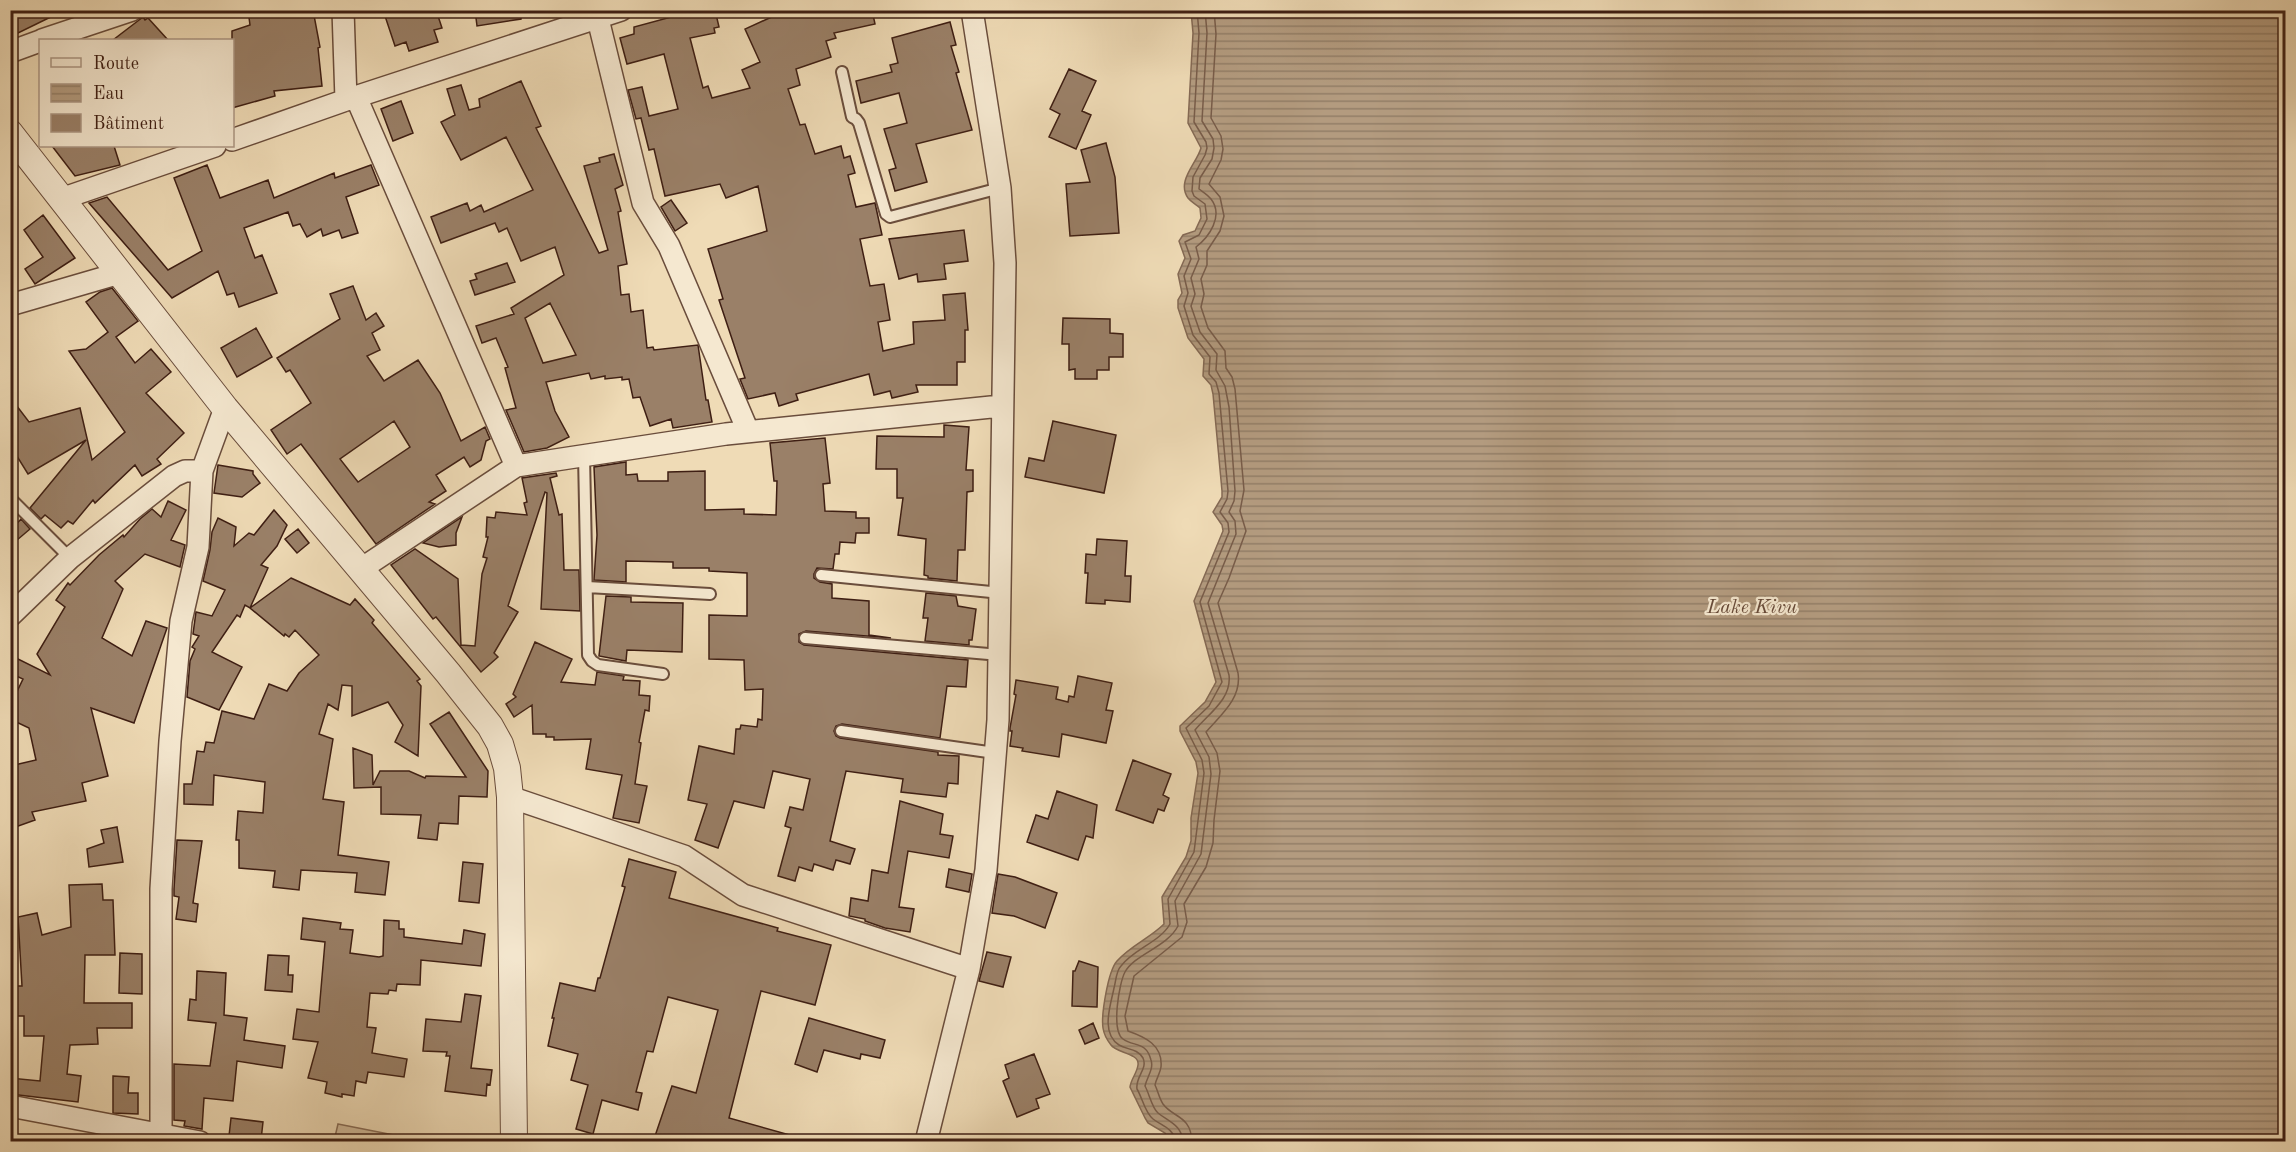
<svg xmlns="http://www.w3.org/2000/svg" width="2296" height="1152" font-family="'Old Standard TT',serif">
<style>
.pitch{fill:#d1bb9a;stroke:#886c56;stroke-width:1.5}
.water{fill:url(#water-rules);stroke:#846954;stroke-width:1.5}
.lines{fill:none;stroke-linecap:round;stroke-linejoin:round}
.shore{stroke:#785c49;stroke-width:1.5}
.building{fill:#9a8068;stroke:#3e1e13;stroke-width:1.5;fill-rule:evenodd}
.service-casing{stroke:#6a4d3c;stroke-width:14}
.minor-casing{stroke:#6a4d3c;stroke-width:24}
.tertiary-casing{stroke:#6a4d3c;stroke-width:28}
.service{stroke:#f5e8d0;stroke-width:10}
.minor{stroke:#f5e8d0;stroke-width:21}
.tertiary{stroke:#f5e8d0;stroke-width:26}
.labels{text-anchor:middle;stroke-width:4.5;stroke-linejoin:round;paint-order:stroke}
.water-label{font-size:20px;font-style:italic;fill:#674a39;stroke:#f5e8d0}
</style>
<defs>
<pattern id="water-rules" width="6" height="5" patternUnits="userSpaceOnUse" patternTransform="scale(1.5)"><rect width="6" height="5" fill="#b39b7f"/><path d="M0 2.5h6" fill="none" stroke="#937e67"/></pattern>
</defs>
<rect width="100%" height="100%" fill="#efdbb6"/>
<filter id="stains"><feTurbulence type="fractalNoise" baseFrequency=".00333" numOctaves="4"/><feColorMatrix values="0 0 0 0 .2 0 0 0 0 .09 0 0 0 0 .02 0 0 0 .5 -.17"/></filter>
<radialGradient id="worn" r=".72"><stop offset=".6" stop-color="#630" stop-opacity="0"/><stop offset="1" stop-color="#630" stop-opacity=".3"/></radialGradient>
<path class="pitch" d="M338 1124 424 1141H334Z"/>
<path class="water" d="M1191 11H2285V1141L1170 1142 1165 1133 1148 1123 1145 1118 1130 1087C1131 1079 1137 1073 1138 1065 1140 1053 1116 1053 1111 1045 1107 1040 1104 1035 1103 1028 1101 1015 1108 971 1117 961 1130 946 1150 938 1164 924L1162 897 1186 857 1191 841V818L1198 773 1196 762 1180 731V726L1205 702 1216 682 1194 601 1223 531 1222 525 1213 512 1222 497V491L1213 394 1211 385 1203 376 1204 359 1188 338 1178 308V300L1182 293 1178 274 1185 258 1179 241 1183 235 1195 231 1201 218 1200 208C1196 204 1191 202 1188 198 1176 181 1197 163 1201 148L1188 123 1193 33Z"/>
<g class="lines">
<path class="shore" d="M1175 1142C1174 1128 1162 1126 1153 1119 1145 1113 1142 1097 1137 1089 1135 1077 1148 1069 1143 1058 1137 1048 1127 1050 1119 1045 1100 1033 1111 1004 1114 988 1116 981 1116 971 1121 966 1134 949 1160 942 1170 924L1168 899 1194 852 1204 773 1202 760 1186 728 1209 706 1222 682 1200 602 1229 532 1228 523 1220 512 1227 499 1228 491 1219 393 1216 382 1209 374 1210 357 1193 335 1184 306 1188 293 1184 276 1191 259 1185 242 1199 235 1207 219 1205 204 1194 196 1192 191 1193 177 1205 155 1207 148 1206 142 1194 122 1199 33 1197 10
M1183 1142C1182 1125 1169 1122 1158 1113 1152 1108 1149 1093 1145 1086 1147 1077 1154 1069 1151 1060 1146 1041 1134 1047 1123 1039 1111 1031 1119 983 1125 972 1135 954 1167 947 1178 926L1175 901 1201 854 1211 774 1209 757 1195 730C1208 714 1232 699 1229 675L1208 603 1236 534 1235 521 1229 512 1234 501 1235 491 1229 407 1225 386 1216 370 1217 354 1200 332 1191 306 1195 294 1191 278 1199 259 1196 247C1209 237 1224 216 1211 199 1208 195 1203 192 1199 189L1200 178 1212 159 1214 148 1213 139 1202 121 1207 33 1205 10
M1192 1142C1191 1115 1173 1118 1163 1104 1159 1098 1158 1091 1155 1085 1156 1079 1160 1074 1161 1067 1163 1045 1145 1037 1128 1031L1125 1016 1134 976 1182 937 1187 922 1184 904 1206 867 1213 843 1214 820 1220 771 1217 753 1206 732C1221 715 1242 698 1238 673L1218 603 1229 578 1246 531 1240 511 1244 490 1235 389 1232 377 1226 368 1225 351 1208 328 1201 307 1204 294 1201 279 1207 265V251L1220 231 1224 216 1220 197 1209 184 1221 160 1223 149 1221 136 1211 118 1216 34 1214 10"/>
</g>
<path class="building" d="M10 10H65L18 33 10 19Z
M248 10H313L320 47 318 48 322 86 274 91 275 96 232 108V31L250 25Z
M392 10H436L442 28 434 30 438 42 409 51 406 42 395 46 384 13Z
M475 10H521V19L477 26Z
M697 10H715L719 27 714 28 715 33 690 38 703 88 708 86 712 98 750 88 742 70 760 62 745 29 787 10H872L875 24 834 33 836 38 826 41 831 57 796 69 800 85 788 89 800 125 805 124 815 154 841 146 844 158 850 156 855 173 848 175 856 207 875 203 882 235 860 239 870 286 884 284 890 320 878 322 883 351 914 344 913 322 945 320 943 295 965 293 968 330H965V362H957V385H916L918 392 892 398 890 391 874 395 869 374 796 394 798 400 779 406 775 393 748 399 740 379 745 378 719 300 723 299 708 249 767 231 758 186 726 198 720 184 665 196 654 149 649 150 641 118 636 119 628 90 642 87 649 116 678 109 664 54 627 64 620 38 634 34V27Z
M143 17 145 20 148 18 168 40H113Z
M950 22 956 45 951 46 959 72 956 73 972 130 916 144 927 182 895 191 889 170 896 168 884 129 907 123 899 93 861 103 856 81 892 72 890 65 898 63 892 38Z
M1069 69 1096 81 1082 111 1091 115 1076 149 1049 137 1060 114 1050 109Z
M521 81 541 126 536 128 599 253 608 250 584 166 600 162 599 158 614 154 623 185 615 189 621 211 618 212 627 264 618 266 621 295 629 294 631 312 643 310 647 348 653 347 654 350 698 345 706 400H708L712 422 673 428 671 419 650 426 640 397 633 398 629 379 622 380V377L605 379V376L591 379 589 373 546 382 555 411 569 437 547 448 524 452 506 410 516 408 505 368 508 367 496 338 482 343 476 326 514 314 511 308 564 275 555 247 521 261 507 228 499 232 495 223 441 243 431 217 467 203 470 211 481 205 484 212 533 190 506 137 461 160 441 122 455 115 447 89 461 85 469 110 480 107 479 99ZM550 303 576 355 543 363 525 318Z
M401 101 413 133 393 141 381 109Z
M1106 143 1115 177 1119 233 1070 236 1066 184 1090 182 1081 150Z
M52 146H114L120 165 75 176Z
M207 165 220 198 268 180 274 198 334 173 335 178 371 165 379 185 346 197 358 233 342 238 339 230 323 236 321 229 307 237 300 224 293 226 288 212 244 228 255 258 262 255 277 293 239 307 234 293 227 295 218 271 172 298 89 203 107 197 168 270 202 251 174 178Z
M671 200 687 223 675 231 661 207Z
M43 215 75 258 35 284 25 269 43 257 24 230Z
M964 230 968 261 944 264 946 279 918 282 917 274 899 279 889 239Z
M507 263 515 282 475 295 470 281 477 279 475 274Z
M353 286 366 320 376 313 384 326 372 333 380 350 367 356 384 381 418 360 440 393 461 441 485 427 490 439 486 441 481 460 470 467 464 457 436 475 446 491 429 502 435 504 376 544 301 444 287 454 271 430 311 403 290 370 286 372 277 358 340 319 330 294ZM394 421 410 447 358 482 340 459Z
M112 288 138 321 116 337 135 363 151 349 171 372 146 393 184 433 157 459 161 464 142 476 135 465 95 503 93 500 73 524 68 521 61 528 45 515 41 519 30 508 86 440 28 474 10 445V397L29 422 80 408 92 460 125 432 69 351 86 349 108 332 86 302 100 292Z
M1063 318 1110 319V333L1123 334V357H1109V370H1097V379H1075V369L1069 370V344H1062Z
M256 328 272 357 237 377 221 348Z
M1053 421 1116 435 1104 493 1025 477 1029 458 1044 461Z
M944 425 969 427 966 470H973V491L967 492 965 550H958L957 581 928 578V576L924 575 926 539 898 535 903 498H897V469H876L877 436 944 437Z
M825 438 830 483 823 484 825 511 856 512V518H869V533H856L855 543 840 542 839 554H835L833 569 817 568 814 574V578L820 582 832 584V598L869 601V635L891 638 806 631 799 634V642L804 645 968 660 966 687 947 686 940 738 842 724 836 726 834 731 836 736 840 738 938 752V755L959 756 958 784 948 783 946 797 901 792 903 779 846 771 830 841 855 849 850 864 836 860 833 870 814 864 812 871 799 867 795 881 778 876 791 828 785 826 790 807 803 810 810 779 773 771 764 808 734 801 718 848 695 840 707 804 688 800 699 746 734 754 736 729H740L741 725 757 727 758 719 762 720 763 689 745 690 744 660 709 659V615L747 616V573L709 571V568H673V562L626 561V582L594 580 597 535 594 467 626 462V475L637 474 638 481H668V472L705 471V510L744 509V514L776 515 777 481H774L770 443Z
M218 465 253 471V474L260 483 242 497 214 493Z
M556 473 557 476 550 478 559 515 562 514 564 570H579L580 611 541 609 547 493 545 492 508 606 518 612 494 653 498 657 481 672 436 617 433 619 391 565 415 549 458 579 461 645 475 646 482 574 487 558 483 557 488 537H486L487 517 495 518 496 512 527 515 524 503 527 502 522 478Z
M168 501 186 510 171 540 185 545 180 567 145 554 115 581 123 589 102 638 132 656 146 621 167 628 134 723 91 708 108 776 82 783 86 801 32 812 35 820 10 829V766L36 760 29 728 10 719V706L23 679 10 673V655L50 675 37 654 65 607 56 600 68 583 70 585 99 555 123 535 124 537 140 519 152 509 161 517Z
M274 510 287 525 277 546 261 565 268 568 250 608 245 605 240 617 237 615 212 652 242 667 219 710 187 697 190 661 195 649 192 647 199 636 193 634 196 612 212 616 225 590 203 581 210 550 212 532 218 518 236 527 234 546 249 533 254 535Z
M462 517 456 533V545L439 547 423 543Z
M21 519 30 529 10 546V531Z
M298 529 309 543 297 553 285 539Z
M1097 539 1127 541 1125 576H1131L1130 602 1105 600V604L1086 603 1088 573H1085L1086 554 1096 555Z
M291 578 350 605 355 599 374 620 372 623 420 679 417 681 421 686 418 756 395 742 403 725 388 702 352 716V686L342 685 338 710 328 704 319 734 333 739 323 799 344 802 338 855 389 862 385 895 355 892 357 873 301 870 299 890 273 887 275 871 239 868V840H236L238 811 263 813 265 782 214 775 213 805 184 804V784H192L197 751 204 752 206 742 214 743 222 711 254 719 269 684 287 691 299 673 319 655 295 630 289 637 285 634 284 636 250 608Z
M926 593 956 596 958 606 976 609 972 640H969V645L925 641 928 618H923Z
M606 596 631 597V602L683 603 682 652 627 650 626 661 599 656Z
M535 642 572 659 561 682 595 685 597 672 624 676 623 680 640 681 639 695 650 696 649 711 645 710 639 742 641 743 635 784 647 786 639 823 613 818 622 775 586 769 591 739 554 740V737H546V734H533L532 705 514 717 506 704 516 697 513 694Z
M1078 676 1112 683 1106 710 1113 711 1106 743 1062 734 1059 757 1022 751 1023 748 1010 746 1012 731H1010V728L1016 695 1014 694 1016 680 1058 687 1056 699 1068 702 1069 696 1074 697Z
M449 712 488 771 487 797 459 796 458 824 439 823 437 840 418 838 421 815 381 814V787L354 788 353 748 372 755 373 785 380 771H409L425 778 426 776 466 777 430 724Z
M1133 760 1171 774 1163 795 1169 798 1164 811 1158 809 1153 823 1116 810Z
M1057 791 1097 805 1093 838 1086 836 1078 860 1027 842 1036 815 1048 819Z
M900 801 943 814 940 834 953 836 949 858 908 851 899 907 914 909 910 932 885 928 865 921V919L849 916 851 898 868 901 872 870 888 873Z
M117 827 123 862 89 867 87 849 104 843 101 830Z
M177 840 202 841 193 903 198 904 196 922 176 919 179 897 174 896V889Z
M629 859 676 872 669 898 778 928 777 931 831 945 815 1005 761 991 729 1118 797 1137 796 1142H653L672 1086 696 1093 718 1010 668 997 653 1052 647 1051 636 1092 642 1093 638 1110 602 1100 593 1134 576 1129 588 1085 571 1080 578 1054 548 1046 554 1018H552L560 983 595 991 598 978H600L625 887 622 886Z
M463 862 483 864 479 903 459 901Z
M949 869 972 874 969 892 946 887Z
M998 874 1015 877 1057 893 1045 928 1014 916 992 913Z
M102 884 103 900H113L115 955H85L84 1003H132V1028H97L98 1044 70 1045 67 1074 81 1076 78 1102 10 1094V1078L40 1081 44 1036H24V1016H16L17 986H22L18 917 37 913 42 935 71 927 69 885Z
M303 918 341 923 340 929 353 930 350 953 379 957 383 956 384 920 399 921V929H404V937L462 944 464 930 485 934 481 966 421 960 420 985 397 984 396 991 389 990 388 994 370 993 367 1027 376 1028 372 1053 407 1059 404 1077 368 1072 366 1083 356 1081 354 1096 342 1094V1097L325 1093 327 1082 308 1078 318 1042 293 1039 297 1009 319 1012 325 942 301 939Z
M987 952 1011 957 1003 987 979 981Z
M120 953 142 954V994L119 993Z
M268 955 289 956 288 975H293L292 992 265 990Z
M1079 961 1098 967 1097 1007 1072 1006 1073 971H1075Z
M197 971 226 973 224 1015 247 1018 244 1040 285 1046 282 1068 237 1061 233 1101 204 1098 202 1129 184 1126 185 1121 174 1120V1064L210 1066 216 1023 188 1020 190 999 196 1000Z
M465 994 481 996 471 1068 492 1070 490 1085 487 1084 486 1096 445 1091 450 1056H446L447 1052 423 1051 426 1019 461 1022Z
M809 1018 885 1040 880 1058 861 1054 860 1059 824 1050 817 1072 795 1064Z
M1093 1023 1099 1038 1085 1044 1079 1030Z
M1034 1054 1050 1094 1036 1099 1039 1108 1017 1117 1003 1081 1009 1078 1005 1065Z
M113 1076 129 1077 128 1093H138V1114L113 1113Z
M231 1118 263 1122 261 1140 229 1136Z"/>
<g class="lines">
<g class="service-casing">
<path id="service" d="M842 72 852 117 856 119 859 123 886 214 890 217 1000 188
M584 455 588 655 592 661 598 665 663 674
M10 498 70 558
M821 575 1001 593
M587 587 710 594
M805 638 1000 655
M841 731 995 753"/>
</g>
<g class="minor-casing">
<path id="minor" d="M343 10 346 100
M598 19 643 203 669 246 748 431
M42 40 132 10
M10 52 40 41
M356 97 516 466
M232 140 346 100 621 10
M61 199 215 146
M10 305 120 273
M361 569 516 466 726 434 1001 406
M10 616 70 558 174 476 185 471H202
M510 797 684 856 743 895 969 969
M10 1106 200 1142
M161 1136V889L170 741 181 621 198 547 202 471 225 408
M926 1142 969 969 986 870 998 720 1005 263 1000 188 972 10"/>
</g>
<g class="tertiary-casing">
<path id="tertiary" d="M10 133 225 408 448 673 490 726 500 744 507 768 510 797 514 1142"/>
</g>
<use href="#service" class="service"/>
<use href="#minor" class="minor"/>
<use href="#tertiary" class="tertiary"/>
</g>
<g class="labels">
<g class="water-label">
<text x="1752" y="613">Lake Kivu</text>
</g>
</g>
<rect width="2296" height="1152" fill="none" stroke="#efdbb6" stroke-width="36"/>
<rect x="12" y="12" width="2272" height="1128" fill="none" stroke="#3e1e13" stroke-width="3"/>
<rect x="18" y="18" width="2260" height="1116" fill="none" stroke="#3e1e13" stroke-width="1.5"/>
<rect x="39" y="39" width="195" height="108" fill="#f5e8d0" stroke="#ac9784" stroke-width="1.5"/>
<rect x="51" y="58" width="30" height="9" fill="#f5e8d0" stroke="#ac9784" stroke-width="1.5"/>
<text x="93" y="69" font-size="18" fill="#3e1e13">Route</text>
<rect x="51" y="84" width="30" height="18" fill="url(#water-rules)" stroke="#ac9784" stroke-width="1.5"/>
<text x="93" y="99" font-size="18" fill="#3e1e13">Eau</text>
<rect x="51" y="114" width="30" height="18" fill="#9a8068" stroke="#ac9784" stroke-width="1.5"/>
<text x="93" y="129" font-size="18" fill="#3e1e13">Bâtiment</text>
<rect width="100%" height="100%" filter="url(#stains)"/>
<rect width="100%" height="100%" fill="url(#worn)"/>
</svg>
